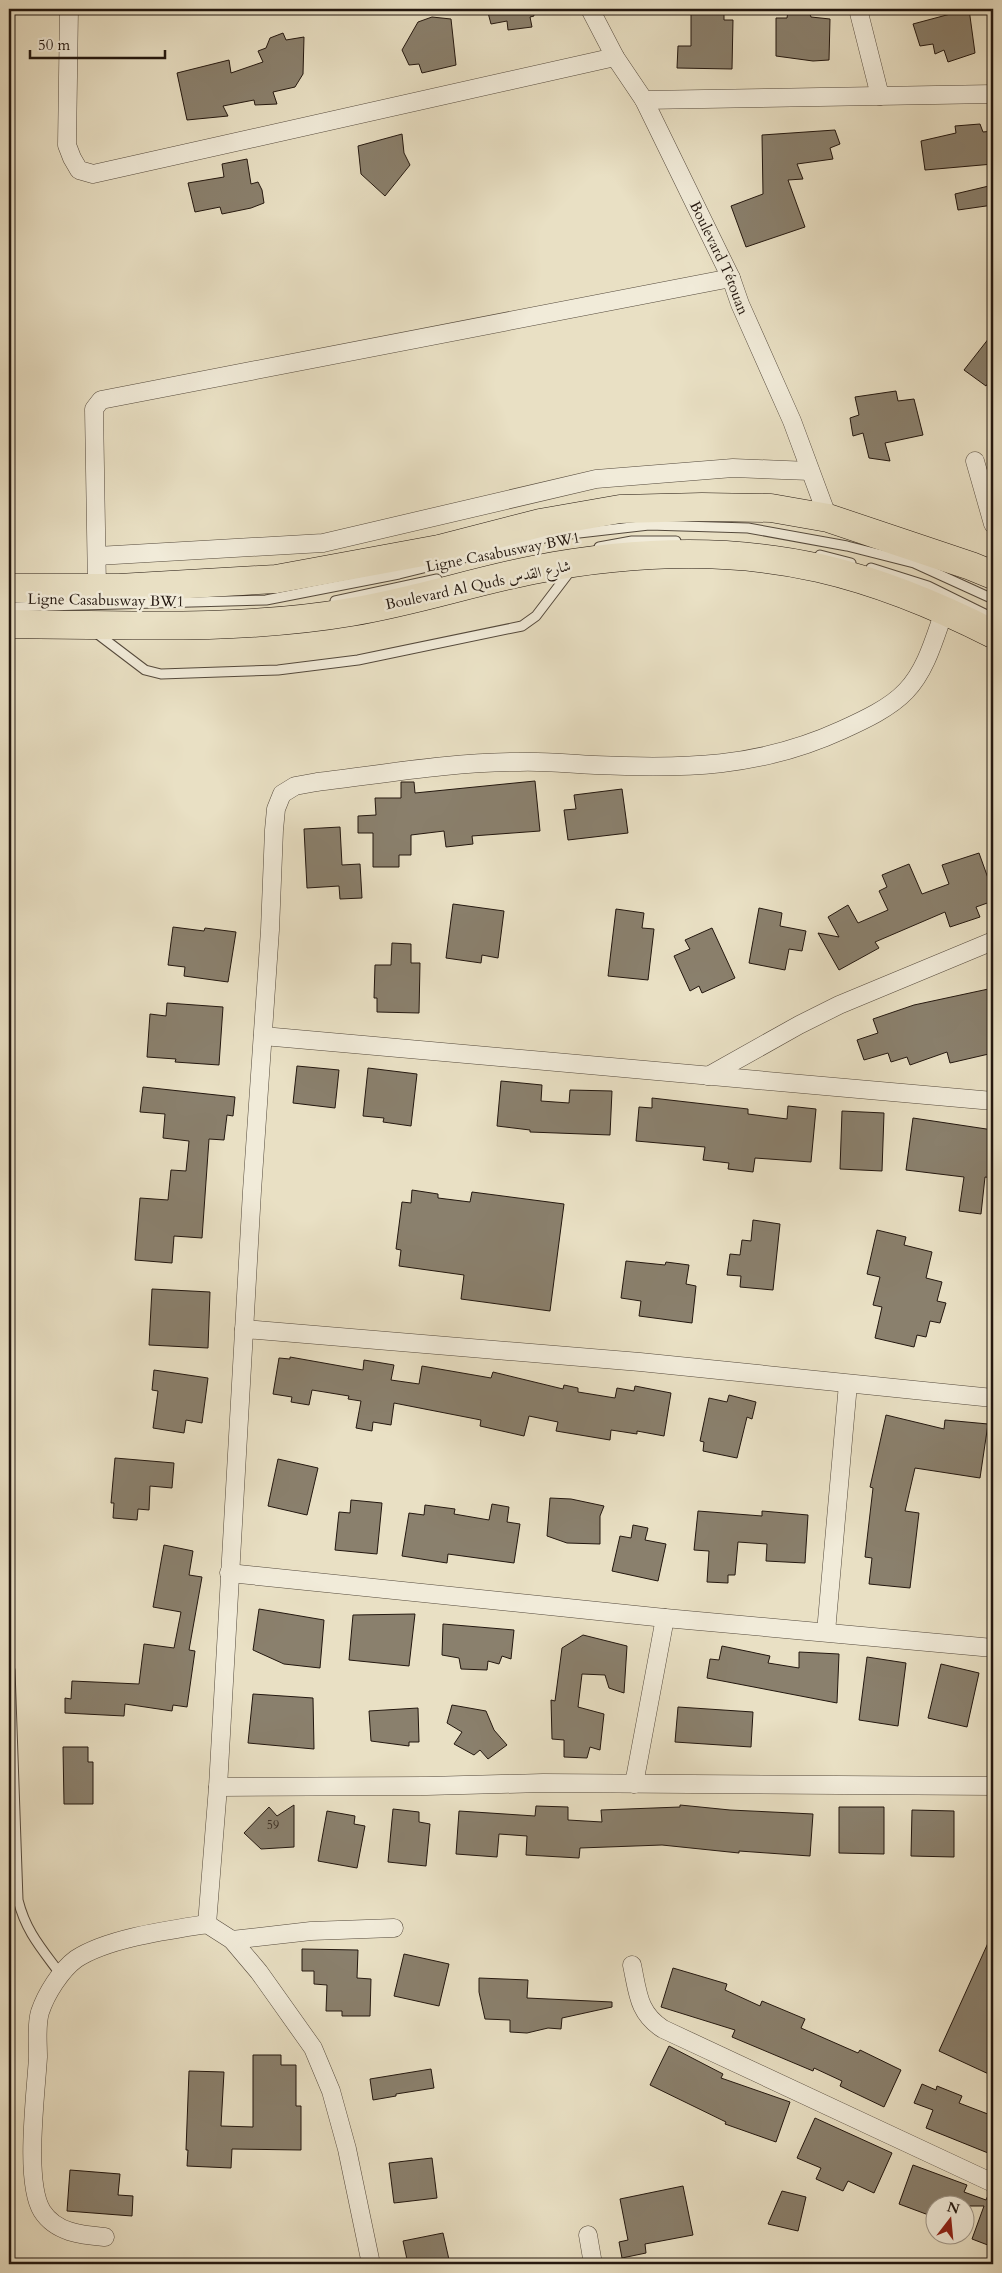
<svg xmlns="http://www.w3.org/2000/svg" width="1002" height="2273" font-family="Cardo,Amiri,serif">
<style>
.building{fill:#8a806d;stroke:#23170f}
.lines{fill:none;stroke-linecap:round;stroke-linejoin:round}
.lane-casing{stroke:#54493c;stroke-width:11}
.street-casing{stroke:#54493c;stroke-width:19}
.primary-casing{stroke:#23170f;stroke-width:29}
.lane{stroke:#f1ebd9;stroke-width:9}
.street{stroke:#f1ebd9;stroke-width:18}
.primary{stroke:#e9e0c4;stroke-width:28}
.labels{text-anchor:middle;stroke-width:5;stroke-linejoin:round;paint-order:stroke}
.number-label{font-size:12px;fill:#3d3126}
.street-label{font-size:15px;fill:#23170f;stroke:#f1ebd9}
</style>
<rect width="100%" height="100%" fill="#e9e0c4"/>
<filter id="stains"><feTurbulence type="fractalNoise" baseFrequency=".004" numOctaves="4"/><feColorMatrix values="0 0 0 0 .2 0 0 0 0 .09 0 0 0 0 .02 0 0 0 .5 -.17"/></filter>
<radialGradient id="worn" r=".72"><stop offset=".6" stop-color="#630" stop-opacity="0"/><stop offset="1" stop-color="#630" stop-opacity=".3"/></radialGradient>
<path class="building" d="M487 9H533L534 16 530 17 532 27 508 30 507 21 491 24Z
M691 9 724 10V20H733L732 69 677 68 678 46H691Z
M969 9 975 53 948 62 944 50 935 54 933 44 920 46 913 24Z
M788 11 809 12 811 17 830 19 829 60 813 61 776 56V18H787Z
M432 17 451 19 456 65 422 73 419 64 409 65 402 50 418 22Z
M283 33 286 40 304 37 303 74 295 87 273 92 277 104 255 105 254 100 223 106 228 116 187 120 177 73 229 60 231 73 263 62 258 51 266 48 270 38Z
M980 124 983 132 993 131V164L925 170 921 141 956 133 955 126Z
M835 130 840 144 830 148 833 159 797 164 803 179 788 180 805 227 746 247 731 206 763 194 762 135Z
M402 134 404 153 410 165 385 196 361 174 358 146Z
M247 159 251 184 258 182 262 190 264 203 251 208 222 214 220 207 195 212 188 183 224 177 222 164Z
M993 185V205L958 210 955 194Z
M993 333V376L986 386 964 370Z
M896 391 898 401 914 399 923 435 885 443 890 461 869 458 863 433 853 436 850 418 859 415 855 397Z
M535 781 540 831 472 836 473 844 446 847 444 831 411 835V855H399V867H373V833H358V816L376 815 375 798H401V782H414L415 793Z
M622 789 628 833 568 840 564 810 576 809 574 795Z
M340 827 342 865 360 864 362 898 340 899 339 886 307 888 304 829Z
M979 853 993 892V901L976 907 980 917 950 927 945 912 875 942 879 948 839 970 818 933 839 937 828 917 848 905 858 923 888 910 879 891 887 887 882 875 909 864 922 894 949 884 942 865Z
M453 904 504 911 498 958 482 955 481 963 446 958Z
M759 908 782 913 780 926 806 931 802 951 789 949 785 970 749 963Z
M616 909 644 913 642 928 654 929 648 980 608 976Z
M173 927 204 931 205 928 236 932 228 982 184 976 185 967 168 965Z
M712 928 735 978 702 993 699 986 690 991 674 956 690 949 685 940Z
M392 943 411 944V963H420L419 1013 377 1012V998H374L375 965H391Z
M993 988V1053L950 1063 947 1052 910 1065 907 1057 891 1062 888 1053 864 1060 857 1040 878 1033 873 1019 914 1005Z
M167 1003 223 1007 219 1065 175 1062 176 1059 147 1057 150 1014 166 1016Z
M297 1066 339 1070 335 1108 293 1103Z
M368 1068 417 1074 411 1126 383 1122 384 1118 363 1116Z
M501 1081 542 1085 541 1101 569 1103 570 1090 612 1091 610 1135 530 1132V1130L497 1126Z
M143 1087 235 1097 233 1116 227 1115 224 1140 209 1139 202 1238 174 1236 172 1263 135 1260 140 1198 168 1200 171 1170 186 1171 189 1141 163 1138 165 1114 140 1112Z
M652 1098 748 1109V1114L787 1119 788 1106 816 1109 811 1162 755 1158 753 1172 728 1169 729 1163 703 1160 705 1147 636 1141 639 1107 652 1108Z
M842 1111 884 1113 882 1171 840 1169Z
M913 1118 993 1130V1178L985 1177 981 1214 959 1211 964 1177 906 1170Z
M412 1190 438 1194V1198L470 1202 472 1192 564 1204 550 1311 461 1299 464 1275 399 1266 401 1250 396 1249 402 1202 411 1203Z
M753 1220 780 1224 773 1290 740 1287 741 1276 727 1275 730 1254 740 1255 742 1240 751 1241Z
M877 1230 906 1237 904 1245 932 1252 926 1278 942 1282 937 1301 946 1303 940 1323 930 1321 926 1337 917 1335 914 1347 875 1338 882 1307 873 1305 880 1277 867 1274Z
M626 1261 665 1265 666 1262 689 1265 686 1284 696 1286 692 1323 639 1316 641 1301 621 1298Z
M152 1289 210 1292 208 1348 149 1345Z
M290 1357 363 1370 364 1360 394 1365 391 1380 419 1384 422 1366 491 1378 493 1372 563 1389 564 1385 578 1388V1392L615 1398 617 1388 634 1391 635 1386 671 1393 664 1436 637 1431V1434L611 1430 610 1440 556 1431 558 1422 529 1416 524 1436 480 1426 481 1420 394 1403 391 1425 373 1422 372 1431 356 1428 361 1401 348 1399 349 1396 312 1390 309 1405 291 1402 292 1397 273 1394 279 1358 290 1359Z
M154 1370 208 1378 202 1423 186 1420 184 1433 153 1428 158 1391 152 1390Z
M729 1395 756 1402 752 1419 747 1417 737 1458 703 1451 704 1442 700 1441 709 1398 727 1402Z
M886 1415 944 1429 945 1420 988 1424 980 1478 915 1468 905 1511 919 1513 910 1588 869 1584 872 1558 865 1557 873 1488 870 1487Z
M115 1458 174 1463 172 1488 150 1486 149 1510 138 1509 137 1520 113 1518 114 1503H111Z
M278 1459 318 1468 307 1515 268 1506Z
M550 1498 571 1499 604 1506 600 1516V1544L567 1543 547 1536Z
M351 1500 382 1503 377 1554 335 1550 339 1512 350 1513Z
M492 1504 509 1507 507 1522 520 1524 514 1563 448 1554 447 1563 402 1556 409 1513 424 1515 425 1505 455 1509 454 1514 489 1520Z
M698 1511 762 1516V1511L808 1515 805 1563 766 1561 767 1544 738 1542 735 1575H728V1583L707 1582 709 1551 694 1550Z
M633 1525 648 1528 645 1540 666 1544 658 1581 612 1571 620 1536 631 1538Z
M164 1545 193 1551 189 1575 202 1577 189 1650 195 1651 187 1707 173 1705 172 1711 125 1704 124 1716 65 1713V1698L71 1699 72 1681 139 1684 144 1644 174 1648 181 1612 153 1607Z
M259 1609 324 1620 320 1668 284 1664 253 1650Z
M415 1614 409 1666 349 1660 353 1615Z
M443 1624 514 1630 511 1659 502 1656 499 1664 488 1661 487 1670 461 1669 459 1658 442 1655Z
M583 1635 627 1646 624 1693 609 1688 605 1675 582 1674 578 1707 604 1714 600 1750 590 1747 587 1758 564 1757V1740L552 1739 551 1700 555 1701 562 1648Z
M722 1646 770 1656 768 1663 799 1668V1652L839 1654 837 1703 707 1678 710 1659 719 1660Z
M867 1657 906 1663 898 1726 859 1720Z
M941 1664 979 1673 967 1727 928 1718Z
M253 1694 313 1698 314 1749 248 1743Z
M452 1705 486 1711 494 1730 507 1745 488 1759 480 1750 474 1755 454 1744 462 1732 447 1723Z
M678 1707 753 1712 751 1747 675 1742Z
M418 1708 419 1742H409V1746L371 1741 369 1711Z
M63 1747H88V1762H93V1804H64Z
M294 1805V1847L261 1849 244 1833 269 1807 277 1816Z
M680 1805 730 1810 813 1814 810 1856 739 1851V1853L662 1845 580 1848 579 1858 526 1855 527 1836 499 1834 497 1857 456 1854 459 1811 535 1816 536 1806 568 1807V1820L602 1822 601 1810 680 1807Z
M839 1807H884V1854L839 1853Z
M393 1809 419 1812V1822L430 1824 426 1866 388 1862Z
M912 1810 954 1811V1857L911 1856Z
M327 1811 355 1816 354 1824 365 1826 357 1868 318 1861Z
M993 1932V2076L939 2051Z
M302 1949 358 1950 357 1978 371 1979 370 2016H342V2011H326L327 1985 314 1984V1971H302Z
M404 1954 449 1964 439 2006 394 1996Z
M673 1968 727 1984 725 1990 760 2006 762 2001 805 2019 801 2028 858 2053 860 2050 901 2070 884 2107 840 2086 842 2081 814 2068 813 2071 732 2037 735 2030 661 2007Z
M479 1978 528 1980 527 1998 612 2002V2007L562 2018 561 2029 548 2028 527 2033 510 2032V2020L485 2019 479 1992Z
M669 2046 723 2074 721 2078 790 2102 776 2142 725 2124 726 2122 650 2085Z
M253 2055H281V2065H296V2106H301V2150L232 2149 231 2168 187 2166 188 2150H186L189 2071 224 2072 221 2126 253 2127Z
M431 2069 434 2088 396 2094V2096L373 2100 370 2079Z
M922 2084 936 2090 937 2086 962 2096 959 2103 993 2116V2155L926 2128 933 2110 914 2103Z
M815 2118 892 2153 874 2193 848 2181 843 2191 816 2179 821 2168 797 2158Z
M432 2158 437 2198 394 2203 389 2163Z
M913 2165 967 2185 964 2192 986 2200 989 2193 993 2194V2247L972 2239 984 2206H934V2217L899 2204Z
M70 2170 120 2174 118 2195 133 2196 132 2216 67 2211Z
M683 2186 693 2235 645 2244 646 2253 622 2258 619 2242 628 2240 620 2199Z
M782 2191 806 2197 798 2231 768 2224Z
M443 2233 450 2264H408L403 2241Z"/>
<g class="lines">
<g class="lane-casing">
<path id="lane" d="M599 547 632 541H676
M820 555 851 563
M871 568 928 586 993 618
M335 601 437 579
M9 607 266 600 399 574 553 536 649 525 748 528 847 546 914 563 993 599
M95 632 145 670 161 674 278 670 358 660 522 626 536 616 571 570
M10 1670 18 1900C26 1932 42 1949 61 1975"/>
</g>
<g class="street-casing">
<g id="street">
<path d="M69 9 67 145 72 158 79 170 93 174 615 57"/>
<path id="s1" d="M590 9 615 57 644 100 731 278 740 304 792 421 828 518"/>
<path d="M858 9 880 96"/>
<path d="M644 100 993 94"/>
<path d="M975 461 993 524"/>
<path d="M97 556 323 543 596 479 733 468 810 471"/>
<path d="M97 588 94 409 101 400 731 278"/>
<path d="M263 1036 993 1101"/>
<path d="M708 1076 799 1025 839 1005 993 941"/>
<path d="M244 1329 640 1362 993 1398"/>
<path d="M229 1573 665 1618 993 1648"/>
<path d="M826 1632 848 1384"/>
<path d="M634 1784 665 1618"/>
<path d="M218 1787 427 1786 543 1783 993 1786"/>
<path d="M207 1924 218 1787 252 1191 270 930 274 830 276 809 282 794 295 786 317 782C384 774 452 762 519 762 545 761 570 764 595 765 684 769 759 768 842 730 864 720 890 708 906 691 927 669 935 636 945 609"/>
<path d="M232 1940 311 1931 394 1928"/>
<path d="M632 1965C638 1993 638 2013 663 2029L993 2183"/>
<path d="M588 2235 593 2264"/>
<path d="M105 2237C82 2235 56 2233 42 2211 24 2182 36 2093 38 2057 38 2043 36 2025 40 2012 46 1994 61 1970 76 1959 108 1938 169 1930 207 1924L232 1940 259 1972 313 2048 331 2091 347 2149 371 2264"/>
</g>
</g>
<g class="primary-casing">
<path id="primary" d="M9 588H119L276 579 439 549 540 523 620 509 702 507 771 508 828 518 971 566 993 575
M9 624C121 625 240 631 351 612 413 602 472 582 533 570 626 552 726 547 819 568 880 582 938 606 993 634"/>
</g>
<use href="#lane" class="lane"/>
<use href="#street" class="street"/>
<use href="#primary" class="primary"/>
</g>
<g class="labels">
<g class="number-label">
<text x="273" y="1829">59</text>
</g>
<g class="street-label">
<text dy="5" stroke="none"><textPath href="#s1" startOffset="281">Boulevard Tétouan</textPath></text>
<text transform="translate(503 552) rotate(-11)" y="5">Ligne Casabusway BW1</text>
<text transform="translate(478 585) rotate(-12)" y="5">Boulevard Al Quds شارع القدس</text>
<text transform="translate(106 600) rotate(1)" y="5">Ligne Casabusway BW1</text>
</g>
</g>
<rect width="1002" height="2273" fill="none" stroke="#e9e0c4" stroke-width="30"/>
<rect x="10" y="10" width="982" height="2253" fill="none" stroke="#23170f" stroke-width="2.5"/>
<rect x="15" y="15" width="972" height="2243" fill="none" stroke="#23170f"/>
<g transform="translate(950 2220) rotate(16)"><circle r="24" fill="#f1ebd9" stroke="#9f9688"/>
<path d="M0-4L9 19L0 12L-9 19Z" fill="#8f2418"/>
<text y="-8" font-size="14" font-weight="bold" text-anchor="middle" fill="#23170f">N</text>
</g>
<path d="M30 50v8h135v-8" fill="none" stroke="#23170f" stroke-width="2.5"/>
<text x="38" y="50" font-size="15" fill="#23170f" stroke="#f1ebd9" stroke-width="4" paint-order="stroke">50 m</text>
<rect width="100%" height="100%" filter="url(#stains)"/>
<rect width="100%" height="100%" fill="url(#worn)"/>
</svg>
